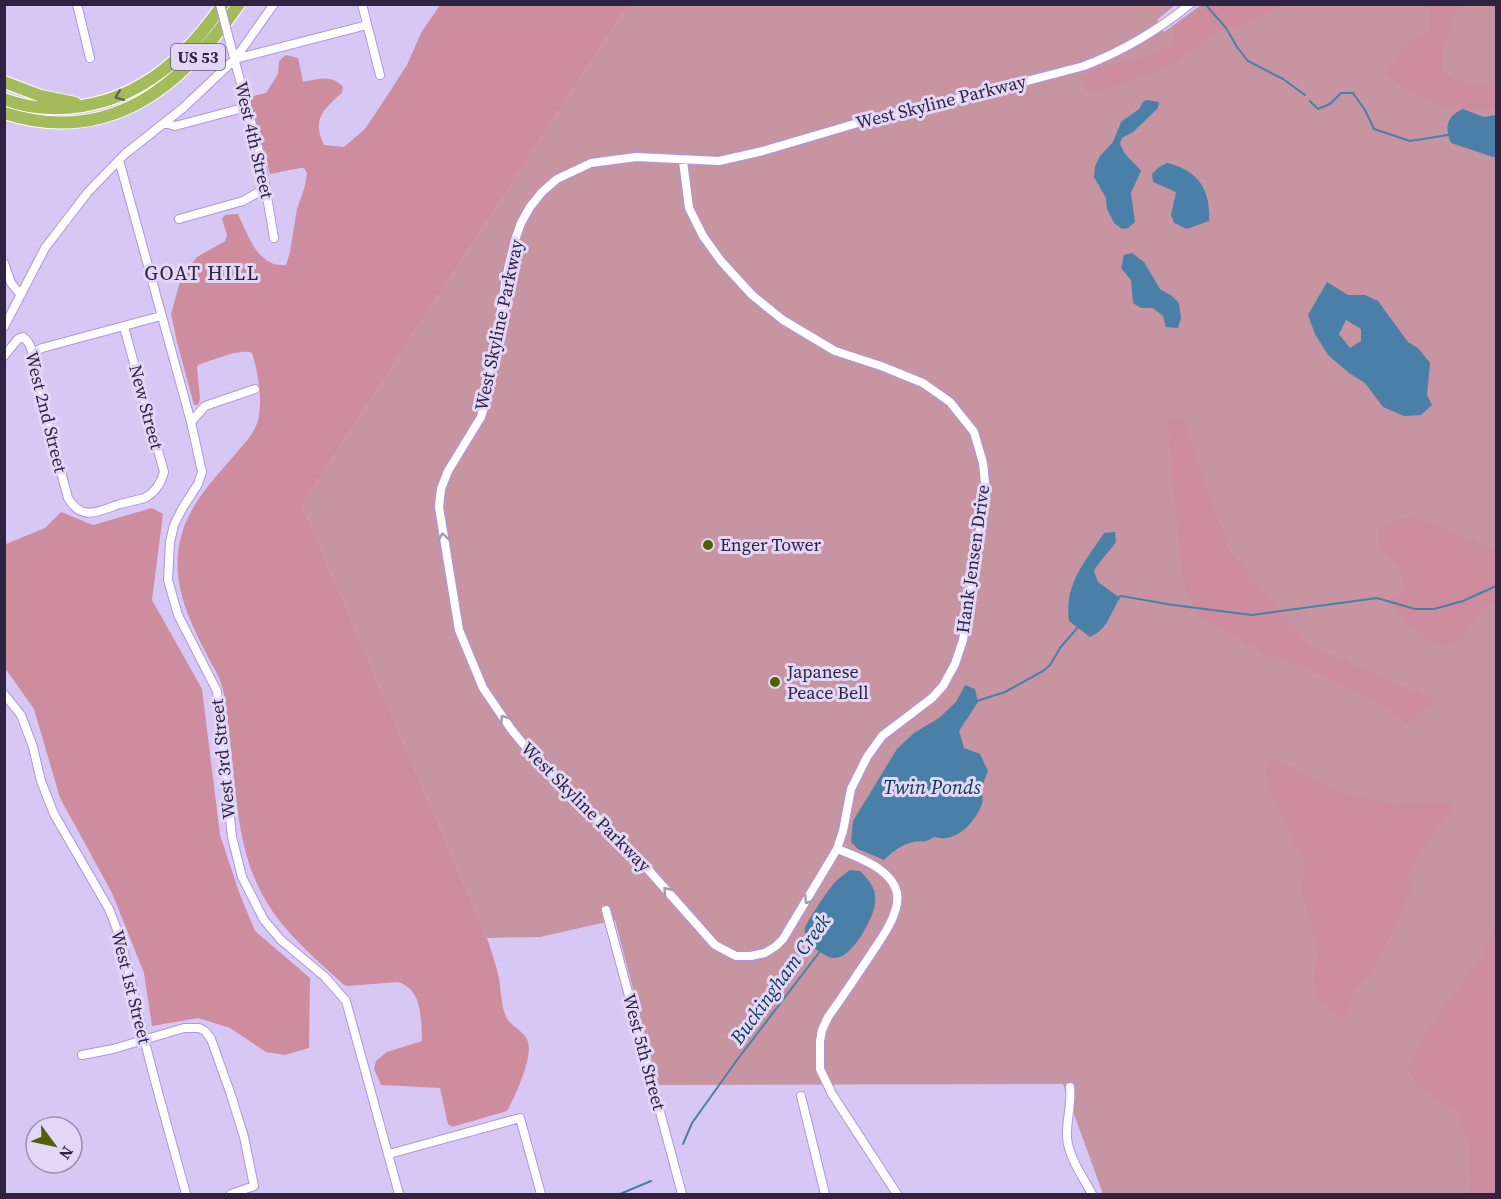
<svg xmlns="http://www.w3.org/2000/svg" width="1501" height="1199" font-family="'Source Serif 4',serif">
<style>
.green{fill:#c794a2}
.forest{fill:#ce8c9f}
.water{fill:#4a80a7;fill-rule:evenodd}
.lines{fill:none;stroke-linecap:round;stroke-linejoin:round}
.stream{stroke:#4a80a7;stroke-width:2}
.minor-casing{stroke:#b095df;stroke-width:10}
.highway-casing{stroke:#fff;stroke-width:14}
.minor{stroke:#fff;stroke-width:8}
.highway{stroke:#a4bb5c;stroke-width:12}
.minor-bridge-casing{stroke:#b095df;stroke-width:10;stroke-linecap:butt}
.minor-bridge{stroke:#fff;stroke-width:8}
.oneway{stroke:#63674d}
.oneway2{stroke:#a19ca9}
.poi-dot{fill:#506004;stroke:#e2d7f6;stroke-width:2}
.labels{text-anchor:middle;stroke-width:6;stroke-linejoin:round;paint-order:stroke}
.shield{fill:#e2d7f6;stroke:#645977;stroke-width:1.5}
.shield-label{font-size:16px;font-weight:bold;fill:#2e2340}
.street-label{font-size:18px;fill:#2e2340;stroke:#e2d7f6}
.poi-label{font-size:18px;fill:#2e2340;stroke:#e2d7f6;text-anchor:start}
.neighbourhood-label{font-size:20px;letter-spacing:1.5px;fill:#2e2340;stroke:#e2d7f6}
.water-label{font-size:20px;font-style:italic;fill:#0b3854;stroke:#e2d7f6}
</style>
<rect width="100%" height="100%" fill="#d7c7f5"/>
<path class="green" d="M628 5H1175L1157 20 1164 32 1201 5H1496V1194H1103L1063 1084 658 1085 615 920 540 937 487 938 302 505Z"/>
<path class="forest" d="M440 5H628L302 505 487 938C491 951 496 964 499 978 501 990 501 1003 505 1014 509 1027 524 1029 528 1042 533 1058 515 1097 507 1111L452 1127 448 1124 440 1088 381 1085 374 1069 376 1061 387 1052 422 1041C421 1019 423 990 398 982L347 986 344 985C313 956 279 929 260 890 235 841 236 780 228 726 226 713 226 699 222 686 219 675 211 664 206 653 187 616 170 579 181 537 189 503 217 476 238 451 246 442 255 432 258 420 263 401 258 372 252 353 241 348 211 361 198 365L197 367 200 399 198 405H194L177 342 171 314 181 278 197 257 225 241 227 235 222 219 225 215 238 214C248 235 258 268 286 265L290 252 297 209 305 186 307 173 304 168H300L270 174 249 97 266 93 278 74 279 61 286 55 298 58 303 82C319 79 332 74 343 87L342 93C322 110 312 120 324 145L344 147 365 129 381 105 407 65 421 33Z
M1208 5H1278L1248 22 1213 34 1192 51 1157 71 1100 92 1092 93 1086 89 1082 80 1095 68 1149 57 1171 44 1175 27Z
M1429 5H1458L1441 54 1442 70C1457 84 1471 87 1490 84L1496 75V110L1447 108 1411 92 1385 74C1400 52 1405 44 1429 31Z
M1183 418 1228 548 1292 626 1311 646 1435 701 1407 724 1377 701 1300 665 1267 654 1202 619 1186 590 1181 565 1167 419Z
M152 508 163 514 152 600 202 689 220 835 239 892 255 931 310 978 309 1048 285 1055 266 1052 230 1028 198 1018 152 1026 144 973 112 893 60 798 34 709 5 668V542L6 544 45 528 61 512 93 525Z
M1410 517 1433 523 1496 551V600C1471 609 1476 638 1443 647 1422 637 1400 618 1390 597L1405 590 1400 568 1379 546 1378 530 1393 522Z
M1269 756 1346 795 1389 802 1454 803C1450 816 1440 824 1432 835 1422 849 1414 863 1407 878L1411 888 1393 931 1371 973 1352 992 1350 1014 1345 1018 1335 1014 1320 1002 1313 985 1318 948 1302 892 1304 858 1298 852 1265 777Z
M1496 920V1194H1469L1471 1182 1469 1145 1458 1114 1418 1085 1406 1068 1435 1020 1482 958Z"/>
<path class="water" d="M1147 100 1159 102 1158 108 1133 132 1122 138 1120 143C1125 158 1132 159 1141 171L1131 193 1135 222 1128 228 1122 229 1114 223 1107 209 1106 198 1094 177 1095 166 1100 156 1113 142 1121 122 1139 109 1143 102Z
M1463 109 1484 117 1496 115V158L1451 143C1444 127 1447 116 1463 109Z
M1167 163C1198 170 1211 190 1209 221L1187 229 1174 223 1171 215 1176 192 1153 182 1152 174 1158 168Z
M1132 253 1144 262 1160 289 1172 296 1179 303 1181 318 1178 328 1166 327 1163 316 1153 308H1141L1133 303 1131 280 1121 268 1124 255Z
M1327 282 1348 295H1365L1378 301 1408 342 1418 348 1430 363 1427 395 1432 405 1421 415 1404 416 1383 407 1365 383 1349 373 1328 355 1315 334 1308 315ZM1346 320 1361 329V341L1350 348 1339 334Z
M1115 532 1116 542C1109 552 1100 560 1094 571L1098 582 1120 598C1109 615 1109 628 1090 637L1069 621C1064 584 1085 562 1104 533Z
M965 685 975 689 978 702 959 731 964 748 980 754 988 771C986 777 982 784 982 790 981 795 984 799 982 804 975 823 955 844 934 837 921 845 922 839 910 843 901 845 891 853 884 860L858 849 851 842 853 821 897 749 914 733 939 718 956 702Z
M850 870 860 871C869 880 877 889 875 903 874 918 851 960 834 958 828 958 822 953 817 950 810 946 803 937 805 928 807 921 830 887 835 882 839 878 845 874 850 870Z"/>
<g class="lines">
<path class="stream" d="M1206 5 1226 28 1237 47 1248 61 1283 79 1305 95
M1310 101 1318 109 1330 104 1341 93H1353L1365 110 1374 129 1410 141 1448 135
M1116 598 1121 596 1173 605 1252 615 1377 598 1415 609H1434L1463 601 1496 586
M977 701 1005 692 1043 671 1050 665 1060 648 1078 627
M683 1144 692 1123 737 1060 821 950
M620 1194 651 1181"/>
<g class="minor-casing">
<path id="minor" d="M77 4 90 58
M362 4 380 75
M230 43 260 155 274 238
M235 59 367 25
M165 123 175 126 247 107
M119 160 191 422 202 472 198 484 182 509 174 525 170 542 168 580 178 615 217 691 232 837 242 877 264 920 281 940 325 977 346 1001 399 1194
M683 161 689 208 703 236 721 261 752 295 783 320 835 351 881 366 923 383 950 402 974 432 983 463 986 492 963 640 955 664 943 686 932 698 882 736 867 757 851 789 843 831 837 849 783 939 776 946 765 953 751 956H736L715 945 645 866 524 745 511 729 483 688 459 630 439 507 441 489 448 471 481 417 489 390 506 278 515 240 521 223 530 207 542 192 557 179 591 163 636 157 719 161 763 151 868 120 912 111 1084 66C1123 51 1157 31 1190 4
M179 219 243 201 266 188
M4 263 11 283 21 295
M4 327 45 248 88 192 125 154 183 108 235 59 274 4
M33 353 42 348 161 316
M4 356 18 339 23 337C32 344 33 353 32 364L68 498C83 523 100 510 120 504 128 502 137 500 145 498 155 492 161 484 164 472L124 327
M191 422 205 406 255 389
M4 694 21 715 33 747 41 781 54 814 109 909C127 951 133 994 144 1038 157 1091 172 1142 186 1194
M837 849C861 858 906 874 896 908 892 923 883 936 875 948 859 972 844 995 828 1017L822 1030 820 1041V1069L832 1094 897 1194
M606 910 682 1194
M82 1055 113 1049 184 1028H199L205 1031 211 1039 230 1092 244 1137 254 1186 231 1194
M1070 1087C1072 1104 1066 1121 1067 1138 1069 1158 1083 1177 1092 1194
M801 1096 825 1194
M389 1154 520 1118 541 1194"/>
</g>
<g class="highway-casing">
<path id="highway" d="M4 82 41 96 75 103
M4 99C29 109 56 110 82 106 145 96 188 55 223 4
M4 113C110 147 182 86 239 4"/>
</g>
<use href="#minor" class="minor"/>
<use href="#highway" class="highway"/>
<g class="minor-bridge-casing">
<path id="minor-bridge" d="M220 4 230 43"/>
</g>
<use href="#minor-bridge" class="minor-bridge"/>
</g>
<defs><path id="oneway-chevron" d="M-2-3.5L2.5 0L-2 3.5" fill="none" stroke-width="1.6" stroke-linecap="round" stroke-linejoin="round" transform="scale(1.5)"/></defs>
<use class="oneway" href="#oneway-chevron" transform="translate(119 96) rotate(159)"/>
<g class="oneway2">
<use href="#oneway-chevron" transform="translate(443 537) rotate(-98)"/>
<use href="#oneway-chevron" transform="translate(504 719) rotate(-124)"/>
<use href="#oneway-chevron" transform="translate(667 891) rotate(-132)"/>
<use href="#oneway-chevron" transform="translate(808 900) rotate(122)"/>
</g>
<g class="poi-dot">
<circle cx="708" cy="545" r="6"/>
<circle cx="775" cy="682" r="6"/>
</g>
<g class="labels">
<rect class="shield" x="171" y="44" width="54" height="26" rx="4.5"/>
<g class="shield-label">
<text x="198" y="63">US 53</text>
</g>
<g class="street-label">
<text transform="translate(941 102) rotate(-14)" y="6">West Skyline Parkway</text>
<text transform="translate(254 140) rotate(77)" y="6">West 4th Street</text>
<text transform="translate(499 325) rotate(-78)" y="6">West Skyline Parkway</text>
<text transform="translate(146 407) rotate(75)" y="6">New Street</text>
<text transform="translate(46 412) rotate(76)" y="6">West 2nd Street</text>
<text transform="translate(973 559) rotate(-82)" y="6">Hank Jensen Drive</text>
<text transform="translate(223 759) rotate(-96)" y="6">West 3rd Street</text>
<text transform="translate(586 807) rotate(45)" y="6">West Skyline Parkway</text>
<text transform="translate(131 987) rotate(76)" y="6">West 1st Street</text>
<text transform="translate(644 1052) rotate(75)" y="6">West 5th Street</text>
</g>
<g class="poi-label">
<text x="720" y="551">Enger Tower</text>
<text x="787" y="678">Japanese<tspan x="787" dy="21">Peace Bell</tspan></text>
</g>
<g class="neighbourhood-label">
<text x="202" y="280">GOAT HILL</text>
</g>
<g class="water-label">
<text x="932" y="794">Twin Ponds</text>
<text transform="translate(780 979) rotate(-54)" y="7">Buckingham Creek</text>
</g>
</g>
<rect width="1501" height="1199" fill="none" stroke="#2e2340" stroke-width="12"/>
<g transform="translate(54 1145) rotate(123)"><circle r="28" fill="#e2d7f6" stroke="#9a8fad" stroke-width="1.5"/>
<path d="M0-4.5L10 22L0 15L-10 22Z" fill="#506004"/>
<text y="-9" font-size="16" font-weight="bold" text-anchor="middle" fill="#2e2340">N</text>
</g>
</svg>
